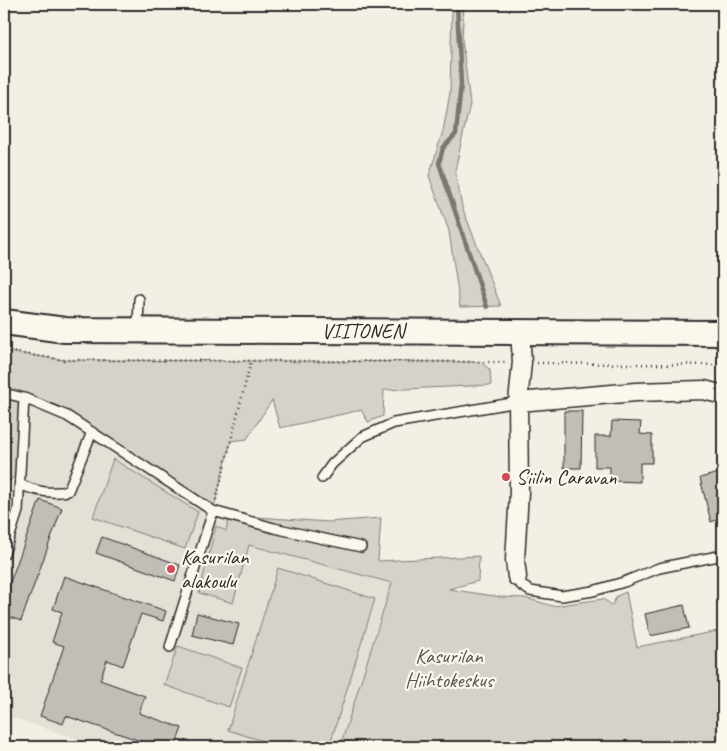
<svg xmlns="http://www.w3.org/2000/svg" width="727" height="751" font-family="Caveat,sans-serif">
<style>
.built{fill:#e4e0d6}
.green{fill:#d5d2c9;stroke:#807e7a}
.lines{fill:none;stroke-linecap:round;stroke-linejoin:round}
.stream{stroke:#787772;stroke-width:4.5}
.building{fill:#c0beb6;stroke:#2b2b2b}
.lane-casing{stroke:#2b2b2b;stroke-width:12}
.street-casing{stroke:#2b2b2b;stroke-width:21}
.secondary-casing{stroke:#2b2b2b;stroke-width:28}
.path{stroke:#2b2b2b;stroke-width:2.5;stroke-dasharray:1 4;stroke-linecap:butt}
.lane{stroke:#fbf7ec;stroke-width:9}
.street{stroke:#fbf7ec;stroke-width:18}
.secondary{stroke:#fbf7ec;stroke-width:24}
.poi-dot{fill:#d1495b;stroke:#fbf7ec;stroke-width:2}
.labels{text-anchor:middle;stroke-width:4.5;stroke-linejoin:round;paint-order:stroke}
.street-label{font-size:21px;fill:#2b2b2b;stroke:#fbf7ec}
.poi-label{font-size:21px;fill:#2b2b2b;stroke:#fbf7ec;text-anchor:start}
.park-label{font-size:21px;fill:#565552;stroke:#fbf7ec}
</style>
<rect width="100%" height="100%" fill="#f3efe4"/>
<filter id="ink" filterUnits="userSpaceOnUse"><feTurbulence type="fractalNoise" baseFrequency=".02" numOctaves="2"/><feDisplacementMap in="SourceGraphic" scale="10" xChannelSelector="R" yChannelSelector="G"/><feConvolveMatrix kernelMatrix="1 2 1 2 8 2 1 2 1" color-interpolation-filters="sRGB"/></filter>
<g filter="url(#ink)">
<path class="built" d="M24 398 67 416 213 511 229 515 249 545 392 583 340 747H102L10 717 13 679 4 677V554L18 511Z"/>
<path class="green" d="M452 4H464L462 39 470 104 455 170 462 207 501 306 460 307 449 231 429 176 443 131 450 93Z
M4 351 64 360 481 362 490 370 491 385 384 390 383 416 368 422 361 410 280 428 272 400 247 439 231 441 213 511 67 416 24 398 20 473 6 483H4Z
M113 459 198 512 185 549 93 517Z
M229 515 328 522 381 518 378 561 479 556 478 581 449 589 500 597 525 598 553 606 603 599 612 605 617 596 626 592 637 647 723 630V747H340L392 583 249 545 233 603 199 593 216 526 226 531Z
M278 568 375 599 329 747H282L228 730Z
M178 646 242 668 229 707 164 685Z"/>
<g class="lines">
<path class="stream" d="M457 4 461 84 456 134 443 148 439 163 487 307"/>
</g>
<path class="building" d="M564 411H582L581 468H564Z
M612 421 641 422 640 434 652 435V463H640V482L610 481V467H595V436H611Z
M722 472 723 518 711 522 700 478Z
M40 500 62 508 21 621 4 615V599Z
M102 537 180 565 175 581 96 553Z
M64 576 166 611 163 621 141 614 123 666 107 660 100 680 145 696 139 713 182 728 175 747H159L66 716 63 724 40 716 64 646 52 642 62 612 53 609Z
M684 605 689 628 650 636 645 614Z
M197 613 239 624 233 645 192 635Z"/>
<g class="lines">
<g class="lane-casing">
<path id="lane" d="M138 330 139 299
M4 393 24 398 18 511 4 554
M24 398 67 416 213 511 274 528 361 547
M322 478 332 464 362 437 394 423 518 402
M20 484C36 492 50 494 68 491L92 432
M517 577 521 585 530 591 562 596 593 591 624 582 659 568 723 555
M170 647 213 511"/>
</g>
<g class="street-casing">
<path id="street" d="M520 331 522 362 518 402 636 392 704 390 723 395
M517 577 515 560 519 492 518 402"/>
</g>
<g class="secondary-casing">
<path id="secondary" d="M4 322 65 330 723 333"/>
</g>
<path class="path" d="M4 351 64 360 507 362
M537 363 723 365
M216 500 251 361
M339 747H342"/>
<use href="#lane" class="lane"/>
<use href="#street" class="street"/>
<use href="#secondary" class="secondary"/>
</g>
</g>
<g class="poi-dot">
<circle cx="506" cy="477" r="5"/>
<circle cx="171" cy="569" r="5"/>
</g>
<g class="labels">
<g class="street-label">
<text x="363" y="338">VIITONEN</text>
</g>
<g class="poi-label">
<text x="516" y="484">Siilin Caravan</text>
<text x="181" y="564">Kasurilan<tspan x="181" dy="24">alakoulu</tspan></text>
</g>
<g class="park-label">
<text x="449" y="663">Kasurilan<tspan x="449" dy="24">Hiihtokeskus</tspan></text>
</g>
</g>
<rect width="727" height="751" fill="none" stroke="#fbf7ec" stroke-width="20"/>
<rect x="10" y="10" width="707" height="731" fill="none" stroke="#2b2b2b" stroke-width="2" filter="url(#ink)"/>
</svg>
